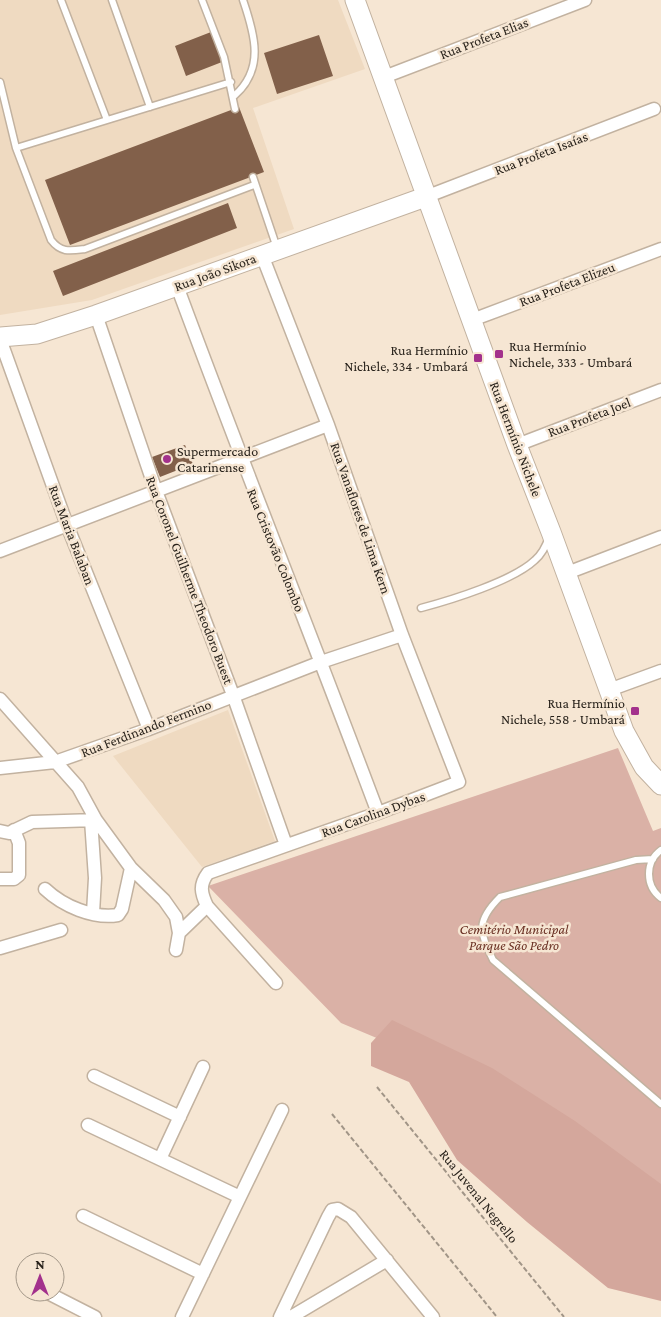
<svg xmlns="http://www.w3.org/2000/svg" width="661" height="1317" font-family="'Crimson Pro',serif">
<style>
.built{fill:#efdac1}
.green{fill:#dab1a6}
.forest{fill:#d4a79c}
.building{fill:#82604a}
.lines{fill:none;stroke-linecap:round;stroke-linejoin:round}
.lane-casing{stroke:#c2b2a0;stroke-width:9}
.street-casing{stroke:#c2b2a0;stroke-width:15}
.secondary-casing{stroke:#c2b2a0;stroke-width:21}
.path{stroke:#a19587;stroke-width:2;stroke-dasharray:5 2.5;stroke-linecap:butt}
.lane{stroke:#fff;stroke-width:6}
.street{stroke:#fff;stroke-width:12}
.secondary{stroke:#fff;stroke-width:19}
.poi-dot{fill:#a3318c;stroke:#f6e6d3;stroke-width:2}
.labels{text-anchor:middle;stroke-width:5;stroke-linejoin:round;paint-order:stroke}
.street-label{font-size:14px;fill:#28221b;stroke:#f6e6d3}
.poi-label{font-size:14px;fill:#28221b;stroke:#f6e6d3;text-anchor:start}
.park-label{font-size:14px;font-style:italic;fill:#6a3023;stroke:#f6e6d3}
</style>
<rect width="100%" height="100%" fill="#f6e6d3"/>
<path class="built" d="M0 0H338L365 69 253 108 294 229 92 300 0 315Z
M228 710 275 841 202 867 113 756Z"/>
<path class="green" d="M618 748 653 831 661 828V1193L498 1089 341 1023 208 886Z"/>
<path class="forest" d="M392 1020 492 1068 575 1121 661 1184V1301L608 1288 527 1222 457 1160 409 1082 371 1066V1043Z"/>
<path class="building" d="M211 32 222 62 186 76 175 46Z
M319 35 333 76 277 94 264 53Z
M239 107 264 172 70 245 45 180Z
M228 203 237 228 63 296 53 271Z
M185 445 193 464 160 477 152 457Z"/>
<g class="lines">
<g class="lane-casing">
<path id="lane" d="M61 0 107 120
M112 0 150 107
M202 0 224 57 235 109
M0 82 16 148 51 240C61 253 70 251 85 249L254 185
M234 96C265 69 255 35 243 0
M16 148 231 82
M253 177 277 248
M421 608C451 600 513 581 535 560 542 554 546 546 549 537
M661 850C645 862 645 886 661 898
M653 859 636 860 500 897C476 921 479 931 493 960L661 1104"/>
</g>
<g class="street-casing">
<path id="street" d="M384 77 585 0
M428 196 654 109
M177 286C242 462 312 637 378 813
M96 315 156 491 233 695 286 845
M472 320 661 249
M0 339 67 525 149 729
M517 445 661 390
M0 551 328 425
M567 573 661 537
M609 690 661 671
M0 699 78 787 96 820 131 868 164 900 176 917 179 933 176 950
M0 768 55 762 149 729 321 662 402 635
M91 820 95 878 93 913
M0 831 9 833 32 822 96 820
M0 879H14L19 875V843L14 830
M45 889C63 906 93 919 118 915L122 909 131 868
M207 906 276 983
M179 933 207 906C201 893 199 885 208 873L378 813 459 782 402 635 328 425 262 255
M0 948 61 930
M94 1076 180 1117
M88 1125 240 1197
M160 1159 203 1067
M83 1216 203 1274
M46 1292 95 1317
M182 1317 282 1110
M280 1317 328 1217 332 1210 338 1209 351 1217 433 1317
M291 1317 387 1260"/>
</g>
<g class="secondary-casing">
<path id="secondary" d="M355 0 517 445 551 532 624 731 644 767 661 785
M0 337 37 334 96 315 428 196"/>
</g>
<path class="path" d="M377 1087 564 1317
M332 1114 497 1317"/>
<use href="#lane" class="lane"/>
<use href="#street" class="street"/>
<use href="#secondary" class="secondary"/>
</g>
<g class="poi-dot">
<rect x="494" y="349" width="10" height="10" rx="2.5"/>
<rect x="473" y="353" width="10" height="10" rx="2.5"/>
<circle cx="167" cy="459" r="5"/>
<rect x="630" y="706" width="10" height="10" rx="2.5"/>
</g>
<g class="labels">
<g class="street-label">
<text transform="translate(484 38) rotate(-21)" y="5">Rua Profeta Elias</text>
<text transform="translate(541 153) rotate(-21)" y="5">Rua Profeta Isaías</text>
<text transform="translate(215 272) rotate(-20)" y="5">Rua João Sikora</text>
<text transform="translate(567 284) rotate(-21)" y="5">Rua Profeta Elizeu</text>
<text transform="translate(589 417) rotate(-21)" y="5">Rua Profeta Joel</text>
<text transform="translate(516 439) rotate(69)" y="5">Rua Hermínio Nichele</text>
<text transform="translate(361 518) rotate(71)" y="5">Rua Vanaflores de Lima Kern</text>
<text transform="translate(72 535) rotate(69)" y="5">Rua Maria Balaban</text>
<text transform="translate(276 550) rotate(68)" y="5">Rua Cristovão Colombo</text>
<text transform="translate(190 580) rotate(69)" y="5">Rua Coronel Guilherme Theodoro Buest</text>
<text transform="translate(146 728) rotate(-21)" y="5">Rua Ferdinando Fermino</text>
<text transform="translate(373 814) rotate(-20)" y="5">Rua Carolina Dybas</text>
<text transform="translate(479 1196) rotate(51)" y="5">Rua Juvenal Negrello</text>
</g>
<g class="poi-label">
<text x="509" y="351">Rua Hermínio<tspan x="509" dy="16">Nichele, 333 - Umbará</tspan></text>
<text x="468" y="355" text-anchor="end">Rua Hermínio<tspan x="468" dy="16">Nichele, 334 - Umbará</tspan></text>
<text x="177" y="456">Supermercado<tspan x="177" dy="16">Catarinense</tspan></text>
<text x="625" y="708" text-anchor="end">Rua Hermínio<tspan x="625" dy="16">Nichele, 558 - Umbará</tspan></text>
</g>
<g class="park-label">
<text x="514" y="934">Cemitério Municipal<tspan x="514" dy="16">Parque São Pedro</tspan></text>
</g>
</g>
<g transform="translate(40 1277)"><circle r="24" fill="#f6e6d3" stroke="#a49889"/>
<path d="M0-4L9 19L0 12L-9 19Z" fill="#a3318c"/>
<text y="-8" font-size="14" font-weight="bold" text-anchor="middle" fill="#28221b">N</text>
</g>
</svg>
